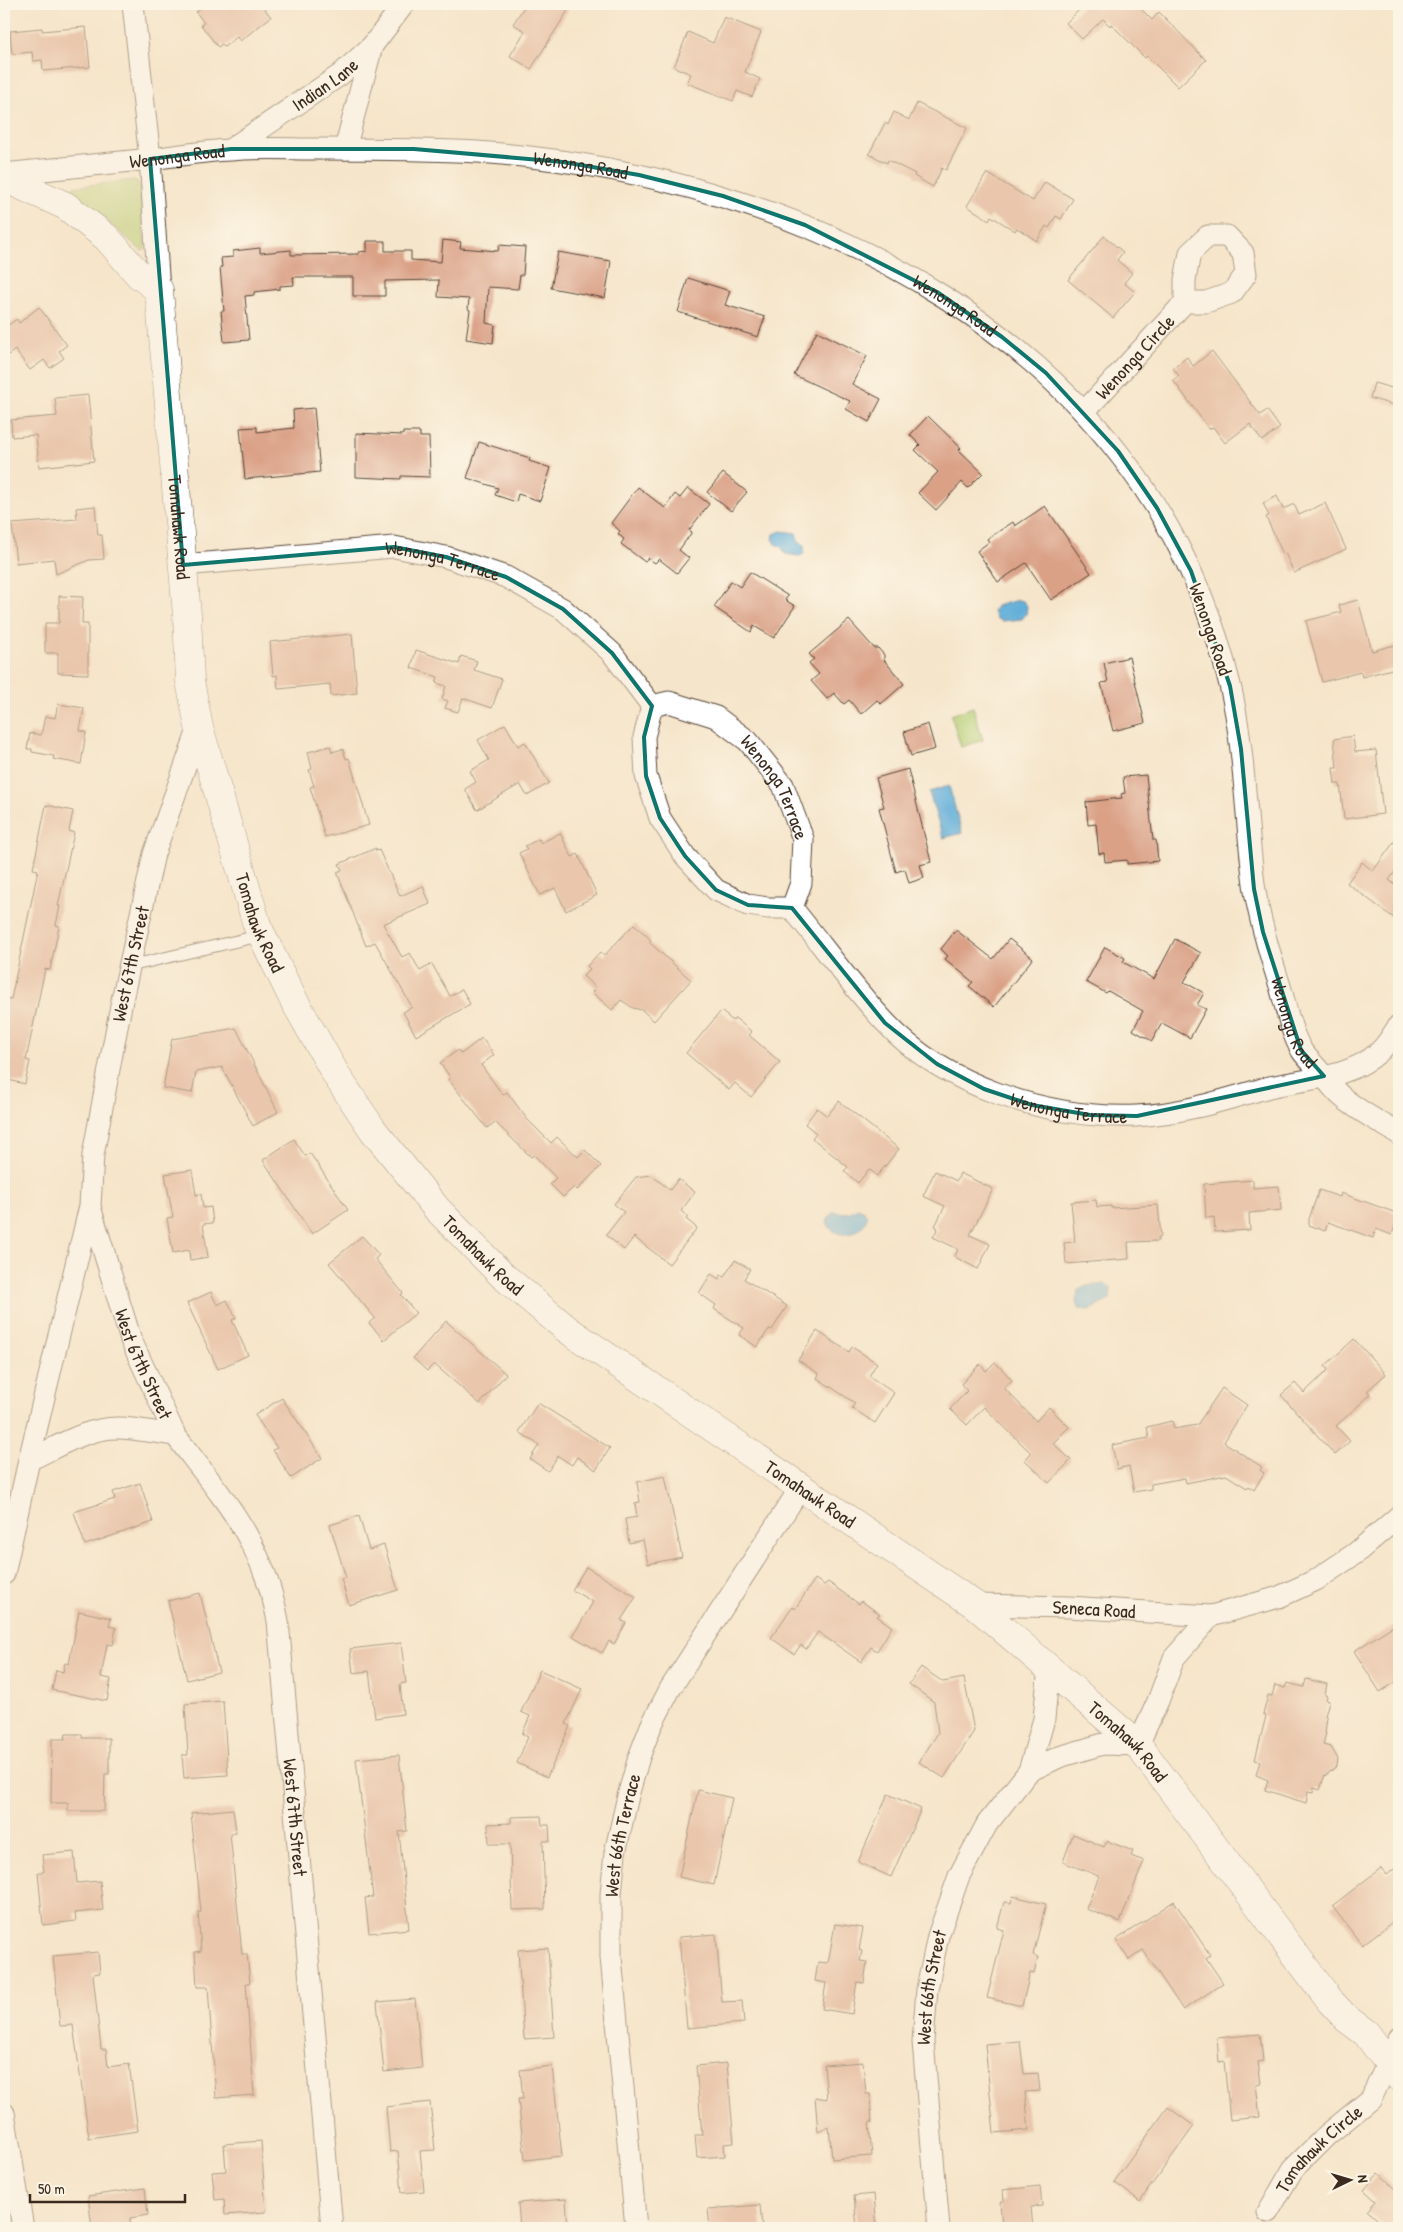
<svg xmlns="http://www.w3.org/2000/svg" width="1403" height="2232" font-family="'Patrick Hand',sans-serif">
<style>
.green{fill:#b4cd72;stroke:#787c48}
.water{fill:#5fadd9;stroke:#4d6c7c}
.building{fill:#daa187}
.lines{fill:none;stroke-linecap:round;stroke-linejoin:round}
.service-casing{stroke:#574638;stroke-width:13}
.minor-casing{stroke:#574638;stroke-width:23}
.tertiary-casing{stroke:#574638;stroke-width:29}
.service{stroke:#fff;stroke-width:11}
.minor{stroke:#fff;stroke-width:21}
.tertiary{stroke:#fff;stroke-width:28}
.marked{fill:none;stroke:#0f766e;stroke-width:4;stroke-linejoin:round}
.labels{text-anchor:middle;stroke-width:4.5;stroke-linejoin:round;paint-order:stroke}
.street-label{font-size:19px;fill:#3b2a1e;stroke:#fcf5e5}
</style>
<rect width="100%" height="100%" fill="#fcf5e5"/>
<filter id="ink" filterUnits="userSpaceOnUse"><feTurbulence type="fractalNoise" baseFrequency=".02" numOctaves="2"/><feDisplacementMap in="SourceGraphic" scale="10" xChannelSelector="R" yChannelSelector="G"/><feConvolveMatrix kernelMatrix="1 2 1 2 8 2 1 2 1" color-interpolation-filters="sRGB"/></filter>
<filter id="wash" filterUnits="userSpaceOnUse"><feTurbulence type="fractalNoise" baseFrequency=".0096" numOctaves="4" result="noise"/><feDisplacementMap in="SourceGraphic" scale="20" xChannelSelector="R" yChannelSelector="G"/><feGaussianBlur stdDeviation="1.12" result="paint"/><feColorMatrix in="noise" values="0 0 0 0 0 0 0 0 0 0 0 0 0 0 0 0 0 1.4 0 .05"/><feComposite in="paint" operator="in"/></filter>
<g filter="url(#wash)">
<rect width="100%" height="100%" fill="#f5e5ca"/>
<path class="green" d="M134 180 138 182 140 188 145 246V249L142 251 101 215 73 195 69 190 73 187Z
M973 707 983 740 961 747 951 715Z"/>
<path class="water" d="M781 531 796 533 798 540 804 545V554L799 556 785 554 782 547 775 544 773 540 774 534Z
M1018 600 1023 601 1027 606 1026 614 1022 619 1002 621 997 619 993 612 996 606Z
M949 786 962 833 943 838 929 792Z
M858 1208 864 1211 867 1216C865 1236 832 1242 827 1221L833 1212 848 1213Z
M1105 1284 1111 1288 1110 1300 1089 1310 1079 1309 1076 1303 1078 1290 1087 1286Z"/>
<g id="blocks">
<path class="building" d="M207 4H261L271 17 240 41 237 37 224 47 222 44 218 47 201 25 204 23 196 12Z
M526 4H572L531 69 510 56 525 31 513 24Z
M1085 4H1136L1152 20 1159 12 1206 60 1178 87 1147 56 1145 58 1111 24 1110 26 1103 19 1082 39 1066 23Z
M724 17 761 32 745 72 760 79 752 97 737 91 733 101 687 83 691 74 674 67 688 32 713 43Z
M86 27 90 67 43 71 42 60 33 61 32 52 12 54 10 31 42 28V31Z
M917 103 967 128 946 170 942 168 933 187 914 176 915 174 888 160 887 163 869 154 885 123 888 125 894 112 909 120Z
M987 173 1033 201 1045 182 1073 199 1061 219 1056 216 1049 228 1046 226 1037 241 1017 228 1015 231 991 216 989 220 967 206Z
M1104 236 1123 252 1117 260 1132 273 1124 283 1135 292 1113 318 1068 280Z
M443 240 461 242 460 248 498 251 499 245 525 247 523 275H520L518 289 488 287 486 323 495 325 493 343 466 339 470 310 468 309 469 299 438 297 439 280 385 281V296H353V277H293L294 285 280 286V289L254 292V295L245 296 249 340 224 342 221 311H224L220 267H222L221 258 233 257V251L260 248V253L291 250V255L359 254V252L367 251V241H385V251H411V260L441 262Z
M558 252 611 261 605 298 551 288Z
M688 278 730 291 725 305 765 317 758 337 678 312Z
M39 307 67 345 59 351 64 358 50 368 44 360 30 370 15 350 4 358V328L17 319 19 323Z
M817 331 867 356 852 384 881 399 869 422 846 409 850 401 794 375Z
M1212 351 1260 415 1267 410 1280 428 1262 441 1250 424 1225 443 1213 427 1209 429 1173 380 1179 376 1173 368 1187 357 1193 366Z
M1374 383 1399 390V407L1370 398Z
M88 395 94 461 39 467 36 435 12 437 11 420 57 416 55 398Z
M314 408 320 472 245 479 240 428 257 427V432L294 428 293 410Z
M928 416 961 448 959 450 983 473 968 488 962 482 936 510 918 493 938 472 915 450 920 445 910 435Z
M403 432H420V437H429L430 477 401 476V479L356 477V433L403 435Z
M479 442 530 458 529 461 551 468 540 501 518 494 516 502 495 495 498 488 467 478Z
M723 473 747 492 731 511 707 492Z
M638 487 665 508 675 494 680 498 688 488 709 504 689 530 692 532 679 550 689 558 677 573 659 559 655 563 648 558 645 562 621 544 624 539 618 534 620 531 611 523Z
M1277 496 1283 509 1294 504 1299 515 1325 503 1346 549 1294 573 1285 553 1283 554 1266 517 1269 516 1263 503Z
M95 506 98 535H102L104 559 89 560 56 574 54 559 16 563 12 524 77 519 76 508Z
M1045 506 1091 573 1051 600 1026 563 998 582 977 551 989 542 987 539 1013 522 1015 526Z
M750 572 788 596 785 600 795 606 774 638 754 626 751 632 714 607 731 581 740 587Z
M59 596 83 597 82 624H88V674L58 673V653H45V623H59Z
M1358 600 1372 651 1399 644V667L1362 677 1361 672 1322 682 1306 621 1341 612 1339 605Z
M849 620 874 648H878L884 655V660L904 684 881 704 877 700 861 714 849 700 844 704 834 693 827 699 811 681 819 674 809 663 814 659 809 654Z
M352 634 357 693 331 696 330 684 278 689 277 675 273 676 270 642Z
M416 650 459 664 461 656 477 661 474 670 502 679 492 708 463 698 458 712 445 708 448 701 442 699 446 686 436 683 438 677 411 668Z
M1129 657 1145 723 1113 731 1101 683 1108 682 1104 663Z
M58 704 84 708 80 731 86 732 81 764 53 759 54 756 32 752V749H27L30 733 41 735 45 716 55 718Z
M505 724 518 746 525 742 549 783 527 796 520 784 477 810 465 789 476 782 470 771 489 760 478 740Z
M928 724 935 749 911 756 904 732Z
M1353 736 1355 752 1376 750 1383 814 1344 819 1340 784H1335L1333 768H1337L1334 739Z
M330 746 332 752 343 749 346 759 349 758 369 825 325 837 310 787 314 786 309 770 312 769 308 752Z
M908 769 931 862 920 865 924 878 909 883 905 869 896 872 879 808 884 807 876 778Z
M1146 775 1153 840H1156L1158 861 1127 864V860L1105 862 1104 853 1099 854 1096 824 1088 825 1086 802 1122 798 1121 794 1125 793 1123 777Z
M46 805 73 811 69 831 74 833 58 906H60L56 925 59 926 50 970 45 969 26 1060 30 1061 25 1084 4 1079V998L11 999 38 870 33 869Z
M560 833 572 857 578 854 597 895 566 911 555 888 540 895 519 853 527 849 525 846 539 839 541 843Z
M1399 835V866L1389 880 1399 888V922L1347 883 1362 862 1373 871Z
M376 848V851L379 850 400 896 423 886 430 904 383 924 402 957 410 953 420 971 432 964 450 996 462 989 470 1004 416 1036 403 1012 412 1007 375 942 366 946 337 872 342 870 339 864Z
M634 924 651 940 649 942 691 980 654 1021 642 1010 633 1008 621 1000 612 1010 592 992 596 988 583 976 590 969 587 966 600 952 604 956Z
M956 930 993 959 1009 939 1033 958 994 1007 969 986 973 982 945 959 948 956 941 949Z
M1175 939 1201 953 1184 982 1204 993 1197 1005 1206 1009 1190 1038 1162 1023 1152 1041 1133 1030 1143 1011 1108 991 1106 993 1086 982 1105 947 1125 958 1123 962 1154 979Z
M721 1011 733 1021 735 1018 752 1032 749 1035 780 1062 751 1097 735 1083 729 1090 686 1053Z
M236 1028 278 1112 253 1126 222 1067 196 1072 192 1093 163 1088 172 1039Z
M482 1038 494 1055 481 1065 503 1095 507 1092 527 1119 551 1143 557 1137 578 1157 585 1150 601 1166 577 1190 574 1187 563 1197 550 1184 556 1178 534 1155 531 1157 495 1122 487 1128 448 1079 450 1077 440 1063 458 1050 461 1054Z
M839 1101 899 1149 877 1176 869 1169 858 1183 844 1171 848 1167 812 1138 816 1133 805 1124 817 1108 827 1116Z
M294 1139 305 1156 310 1153 348 1210 312 1234 263 1160Z
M192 1170 196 1195 201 1194 203 1208 211 1207 213 1223 203 1224 208 1257 190 1260 189 1250 173 1253 167 1218 173 1217 165 1174Z
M935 1171 957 1181 960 1173 993 1189 970 1235 990 1244 978 1269 955 1257 958 1249 933 1237 938 1228 935 1226 945 1206 923 1196Z
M651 1175 670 1190 678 1179 695 1192 681 1211 688 1217 686 1219 697 1228 669 1264 634 1237 624 1250 606 1235 624 1212 614 1204 636 1177Z
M1253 1180V1188L1279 1186 1281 1210 1249 1213 1250 1230 1215 1232 1214 1217 1206 1218 1204 1184Z
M1319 1190 1340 1197 1341 1193 1399 1214 1392 1235 1376 1229 1373 1238 1328 1222 1325 1231 1309 1225V1219Z
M1096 1200 1097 1207 1111 1206V1208L1158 1205 1161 1237H1158V1241L1128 1242 1129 1259 1066 1264 1064 1243 1075 1242 1071 1202Z
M362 1236 379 1255 375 1259 403 1293 401 1295 416 1313 384 1340 369 1323 375 1318 329 1263Z
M735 1260 750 1269 744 1279 787 1306 772 1330 769 1329 757 1347 739 1335 744 1328 714 1309 716 1305 699 1293 711 1274 719 1279 721 1275 724 1277Z
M211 1292 217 1305 227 1300 236 1318 232 1320 248 1355 218 1369 187 1303Z
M446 1321 506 1374 480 1404 434 1364 427 1371 413 1358Z
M817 1331 849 1352 852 1347 877 1363 869 1376 894 1393 875 1423 852 1408 855 1403 817 1378 819 1374 798 1360Z
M1354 1339 1386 1374 1367 1391 1371 1394 1336 1426 1350 1441 1335 1455 1281 1395 1295 1383 1304 1393 1328 1370 1325 1366Z
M995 1362 1012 1380 1004 1388 1036 1421 1049 1407 1069 1427 1053 1443 1071 1460 1049 1483 1025 1460 1031 1453 984 1407 967 1425 950 1409 967 1391 961 1384 980 1364 986 1371Z
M1222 1388 1247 1405 1224 1442 1262 1467 1260 1470 1264 1473 1254 1490 1249 1486 1247 1488 1226 1475 1186 1483 1185 1478 1151 1484V1489L1134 1492 1129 1466 1117 1469 1112 1445 1149 1438 1147 1427 1172 1421 1174 1429 1197 1425Z
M282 1398 322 1458 291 1478 273 1450 277 1448 255 1415Z
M538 1403 610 1448 596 1470 577 1457 572 1465 558 1456 548 1471 530 1459 539 1445 519 1432Z
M665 1476 682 1557 648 1564 643 1540 629 1543 625 1519 637 1517 635 1503 640 1502 637 1482Z
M140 1483 153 1522 85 1545 74 1512 115 1499 113 1492Z
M359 1516 369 1550 384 1545 398 1590 349 1605 341 1579 346 1578 330 1525Z
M586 1567 636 1597 621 1620 626 1623 614 1644 609 1641 602 1653 573 1636 593 1602 572 1590Z
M815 1579 824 1585 828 1582 859 1604 861 1601 880 1614 877 1616 892 1627 877 1651 871 1647 861 1662 818 1632 806 1649 801 1645 794 1654 771 1638 792 1607 795 1609Z
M200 1593 219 1672 187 1680 168 1601Z
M79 1611 111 1618 109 1626 116 1628 113 1645 107 1644 101 1677 111 1679 107 1701 52 1690 56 1670 63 1672 65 1663 69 1664Z
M1399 1622V1680L1380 1692 1354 1651Z
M401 1643 406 1683 400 1684 403 1714 375 1718 369 1671 353 1673 350 1649Z
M921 1667 943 1682 964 1678 974 1731 944 1778 919 1762 938 1733 934 1702 909 1684Z
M540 1670 582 1689 566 1724 570 1726 547 1777 517 1763 528 1737 522 1734 530 1716 521 1712Z
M1306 1679 1327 1684 1325 1695 1327 1696 1326 1700 1329 1701 1325 1716 1327 1717 1325 1733H1326L1323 1745 1331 1747 1338 1759 1337 1766 1324 1777 1320 1790 1314 1788 1313 1793 1308 1792 1306 1803 1265 1790 1268 1780 1256 1775 1260 1761 1255 1760 1266 1716 1263 1715 1268 1695 1272 1696 1275 1685 1285 1688 1287 1683 1304 1687Z
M223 1701 228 1775 184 1778 182 1755H188L185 1704Z
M66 1734H82V1738H109V1774H105L104 1811H68V1803H51L52 1739H65Z
M399 1755 407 1831 399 1832 409 1929 369 1933 365 1898 373 1897 356 1759Z
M698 1790 732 1798 714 1885 679 1877Z
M888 1794 921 1809 891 1877 858 1862Z
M233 1809 236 1832 230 1833 242 1954H247L250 1983H246L254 2095 216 2098 208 1987H197L195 1952 201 1951 198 1912H201L191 1813Z
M541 1816 542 1825H549L550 1841H543L545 1909 512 1910 510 1844H489L488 1824 511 1823V1817Z
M1073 1834 1104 1847 1107 1841 1133 1851 1131 1856 1144 1861 1120 1922 1086 1909 1099 1876 1063 1862Z
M74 1852 77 1883 100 1881 103 1910 75 1913 76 1921 43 1925 38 1872H44L42 1855Z
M1399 1865V1917L1362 1945 1332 1906 1381 1868 1387 1875Z
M1013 1896 1046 1904 1033 1955 1038 1957 1034 1974 1030 1973 1022 2006 987 1998 1004 1930 997 1928 1004 1902 1011 1903Z
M1174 1901 1210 1955 1206 1958 1223 1983 1183 2010 1143 1950 1129 1960 1116 1940Z
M835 1924 863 1928 859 1950 862 1951 860 1961 867 1962 864 1983 857 1982 852 2014 822 2009 826 1983 815 1981 818 1962 828 1963Z
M716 1934 722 2002 742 2001 744 2023 687 2028 679 1937Z
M548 1948 554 2037 524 2039 518 1950Z
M98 1952 100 1973 93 1974 101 2049H106L108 2067 129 2064 138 2131 89 2138 73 2025 60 2026 53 1956Z
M415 1999 422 2068 384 2072 377 2002Z
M1260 2034 1263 2061 1258 2062 1261 2083 1256 2084 1260 2117 1230 2120 1224 2061 1219 2062 1217 2038Z
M1020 2041 1024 2074 1038 2073 1040 2091 1025 2092 1029 2130 994 2133 985 2044Z
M863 2062 866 2094H870L872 2122 869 2123 872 2156 832 2159 829 2127 818 2132 815 2097 827 2099 824 2065Z
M727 2063 734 2143 724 2144 725 2156 697 2158 695 2135H702L696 2066Z
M552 2066 562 2156 525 2160 518 2099H523L520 2070Z
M430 2102 435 2150 420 2151 424 2191 402 2193 398 2151 390 2152 386 2107Z
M1168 2107 1194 2126 1140 2201 1114 2182Z
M261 2141 266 2212 225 2215 224 2199 215 2200 212 2172 226 2171 224 2144Z
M1379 2173 1399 2192V2228H1386L1367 2211 1376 2201 1364 2190Z
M1040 2186 1042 2206 1031 2207 1033 2228H1002L1000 2202 1004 2201 1003 2190Z
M145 2188 148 2215 130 2218 131 2228H92L88 2196Z
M874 2194 877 2228H857L854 2196Z
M566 2199 568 2228H520L518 2203Z
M760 2205 762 2228H710L708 2209Z"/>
</g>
</g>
<g filter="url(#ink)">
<use href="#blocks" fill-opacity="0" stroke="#574638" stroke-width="1"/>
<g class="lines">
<g class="service-casing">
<path id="service" d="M130 966 262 935"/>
</g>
<g class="minor-casing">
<g id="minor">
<path d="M133 4 150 159 159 290"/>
<path id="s1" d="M231 149 340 75 372 46 404 4"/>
<path d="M345 149 372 46"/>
<path id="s2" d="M4 174C53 169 102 164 151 159 177 156 204 151 230 150 259 147 289 149 319 149 372 149 424 149 477 152 805 175 1147 340 1230 685 1246 753 1245 822 1255 891 1260 923 1270 955 1280 986 1286 1007 1291 1033 1302 1051 1306 1057 1311 1061 1315 1066 1324 1076 1332 1088 1341 1096 1358 1111 1380 1122 1399 1134"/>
<path id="s3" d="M1084 412 1185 302H1206L1232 293 1246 274 1243 253 1227 236H1208L1190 253 1185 280V302"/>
<path id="s4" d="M183 565 394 547 446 557 506 577 563 609 612 653 652 706"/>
<path id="s5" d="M652 706 669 702 716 717 748 741 783 785 803 839 801 883 792 908"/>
<path d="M652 706 644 737 646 776 660 818 685 856 716 890 748 905 768 908H792"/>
<path id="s6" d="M792 908C823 946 852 987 885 1022 944 1087 1050 1119 1136 1116 1179 1114 1221 1101 1262 1089 1301 1078 1347 1081 1379 1052 1387 1045 1393 1034 1399 1025"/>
<path id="s7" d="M90 1207 131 1340 175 1435"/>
<path id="s8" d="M29 1460C56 1448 89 1426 121 1428 139 1429 157 1433 175 1435 223 1498 263 1541 278 1621L332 2228"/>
<path id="s9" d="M4 1574 29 1460 90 1206 93 1155 122 1000 154 854 199 727"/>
<path id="s10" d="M975 1605 1069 1607 1211 1616"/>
<path d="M1029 1771 1044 1719 1049 1667"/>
<path d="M4 2113 23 2228"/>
<path id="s11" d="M1268 2212 1293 2169 1327 2135 1371 2099 1399 2038"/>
<path id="s12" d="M636 2228 611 1957V1894L615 1853 628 1796 639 1757 651 1726 670 1689 801 1487"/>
<path id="s13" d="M939 2228 923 2042 927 1989 938 1936 959 1876 987 1824 1029 1771 1059 1757 1103 1744 1138 1745 1158 1701 1174 1658 1211 1616 1279 1597 1316 1580 1356 1553 1399 1516"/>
</g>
</g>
<g class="tertiary-casing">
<g id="tertiary">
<path id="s14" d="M4 178 66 206 107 238 139 275 159 290 187 615 190 681 199 727 257 925 292 997 338 1078 373 1130 437 1209 502 1275 568 1330 975 1605 1138 1745 1331 2002 1347 2019 1366 2033 1399 2077"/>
</g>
</g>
<use href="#service" class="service"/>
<use href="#minor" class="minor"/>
<use href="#tertiary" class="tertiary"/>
</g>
</g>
<path d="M0 0H1403V2232H0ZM231 149H414L563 162 639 175 723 196 805 225 937 292 1002 337 1046 373 1118 451 1157 508 1191 571 1230 686 1241 749 1254 889 1263 932 1301 1050 1324 1076 1137 1116 1090 1115 1032 1105 984 1089 937 1064 885 1023 792 908 748 905 716 890 685 856 660 818 646 776 644 737 652 706 612 653 563 609 506 577 446 557 394 547 183 565 150 159Z" fill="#f5e5ca" fill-opacity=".55" fill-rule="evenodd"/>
<path class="marked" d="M231 149H414L563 162 639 175 723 196 805 225 937 292 1002 337 1046 373 1118 451 1157 508 1191 571 1230 686 1241 749 1254 889 1263 932 1301 1050 1324 1076 1137 1116 1090 1115 1032 1105 984 1089 937 1064 885 1023 792 908 748 905 716 890 685 856 660 818 646 776 644 737 652 706 612 653 563 609 506 577 446 557 394 547 183 565 150 159Z"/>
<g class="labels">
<g class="street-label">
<text dy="7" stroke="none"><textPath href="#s1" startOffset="114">Indian Lane</textPath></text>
<text dy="7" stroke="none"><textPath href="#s2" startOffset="174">Wenonga Road</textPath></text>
<text dy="7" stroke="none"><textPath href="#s2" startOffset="579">Wenonga Road</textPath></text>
<text dy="7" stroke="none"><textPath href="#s2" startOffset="982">Wenonga Road</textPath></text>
<text dy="7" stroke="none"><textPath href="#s3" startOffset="75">Wenonga Circle</textPath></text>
<text dy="7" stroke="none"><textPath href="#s14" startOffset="432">Tomahawk Road</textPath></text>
<text dy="7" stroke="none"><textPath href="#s4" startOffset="262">Wenonga Terrace</textPath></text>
<text transform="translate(1211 629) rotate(71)" y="7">Wenonga Road</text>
<text dy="7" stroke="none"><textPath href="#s5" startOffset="161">Wenonga Terrace</textPath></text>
<text dy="7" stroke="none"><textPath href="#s14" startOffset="838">Tomahawk Road</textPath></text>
<text dy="7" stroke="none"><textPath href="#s9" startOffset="624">West 67th Street</textPath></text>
<text dy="7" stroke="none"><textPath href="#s2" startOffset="1808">Wenonga Road</textPath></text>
<text dy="7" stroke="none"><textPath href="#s6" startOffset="355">Wenonga Terrace</textPath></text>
<text dy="7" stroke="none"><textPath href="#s14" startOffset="1242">Tomahawk Road</textPath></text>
<text dy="7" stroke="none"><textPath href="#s7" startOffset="166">West 67th Street</textPath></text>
<text dy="7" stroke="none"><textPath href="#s14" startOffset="1648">Tomahawk Road</textPath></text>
<text dy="7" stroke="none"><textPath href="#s10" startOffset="119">Seneca Road</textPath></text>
<text dy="7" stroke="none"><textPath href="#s14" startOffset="2052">Tomahawk Road</textPath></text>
<text dy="7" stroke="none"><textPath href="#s8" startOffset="565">West 67th Street</textPath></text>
<text dy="7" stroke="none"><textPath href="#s12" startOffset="395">West 66th Terrace</textPath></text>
<text dy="7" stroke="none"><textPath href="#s13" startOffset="242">West 66th Street</textPath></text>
<text dy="7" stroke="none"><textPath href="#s11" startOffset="82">Tomahawk Circle</textPath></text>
</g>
</g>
<rect width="1403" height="2232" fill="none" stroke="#fcf5e5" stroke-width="20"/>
<g transform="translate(1350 2180) rotate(85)" stroke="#fcf5e5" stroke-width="4" paint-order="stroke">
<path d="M0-4L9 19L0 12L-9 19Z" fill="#3b2a1e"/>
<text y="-8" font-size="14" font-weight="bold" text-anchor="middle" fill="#3b2a1e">N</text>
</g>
<path d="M30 2194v8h155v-8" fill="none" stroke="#3b2a1e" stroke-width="2.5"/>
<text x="38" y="2194" font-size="15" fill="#3b2a1e" stroke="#fcf5e5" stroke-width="4" paint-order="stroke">50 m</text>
</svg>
